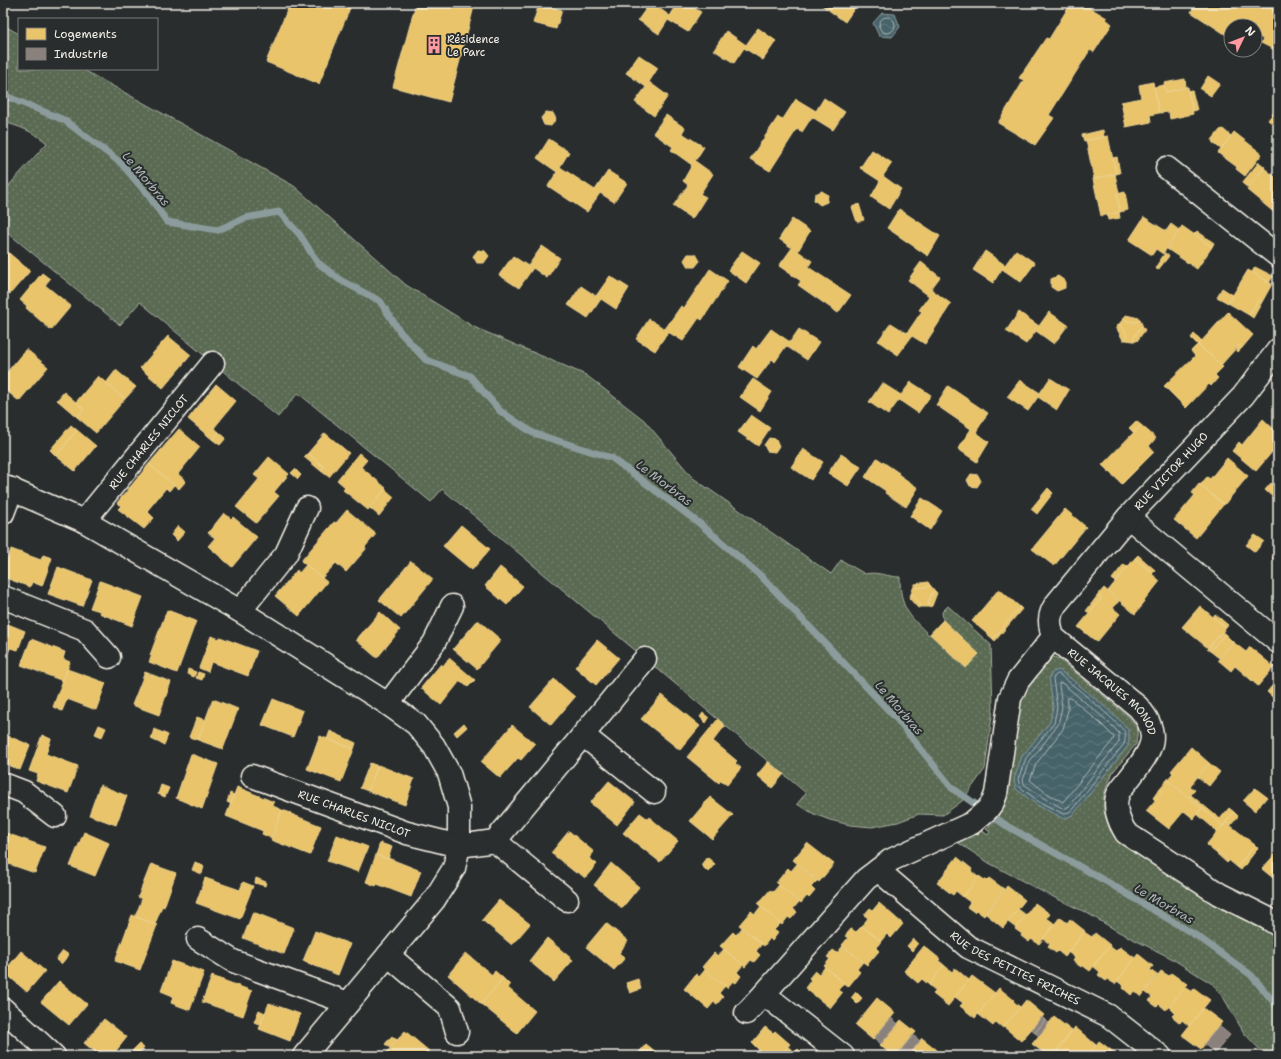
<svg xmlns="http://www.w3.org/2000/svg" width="1281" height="1059" font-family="'Shantell Sans',sans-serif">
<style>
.grass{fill:url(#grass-dots);stroke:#a7ae9e}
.water{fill:url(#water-waves);stroke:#8c9c9d}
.homes{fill:#e9c46a;stroke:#ecd290}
.industry{fill:#8a817c;stroke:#aaa39c}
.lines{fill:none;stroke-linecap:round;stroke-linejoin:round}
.shore{stroke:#afb8b6;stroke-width:1}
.stream{stroke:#8c9c9d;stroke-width:7}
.minor-casing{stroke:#f4f1e8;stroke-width:25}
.minor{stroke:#2a2d2e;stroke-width:22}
.labels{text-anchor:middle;stroke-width:4;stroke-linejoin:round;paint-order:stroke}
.poi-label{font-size:11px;fill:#f4f1e8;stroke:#2a2d2e;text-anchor:start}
.street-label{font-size:11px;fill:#f4f1e8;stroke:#2a2d2e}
.water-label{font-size:12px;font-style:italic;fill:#afb8b6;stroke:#2a2d2e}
</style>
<defs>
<pattern id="grass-dots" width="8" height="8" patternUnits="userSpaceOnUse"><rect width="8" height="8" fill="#5a6a53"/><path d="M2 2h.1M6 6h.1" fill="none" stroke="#72806c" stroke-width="1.8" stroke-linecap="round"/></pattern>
<pattern id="water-waves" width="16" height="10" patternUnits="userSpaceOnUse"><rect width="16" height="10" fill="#47636b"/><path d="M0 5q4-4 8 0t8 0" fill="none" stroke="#627a80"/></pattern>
</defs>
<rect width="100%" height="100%" fill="#2a2d2e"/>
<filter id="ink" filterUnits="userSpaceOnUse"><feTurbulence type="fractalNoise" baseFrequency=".025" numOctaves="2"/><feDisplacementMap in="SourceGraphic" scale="8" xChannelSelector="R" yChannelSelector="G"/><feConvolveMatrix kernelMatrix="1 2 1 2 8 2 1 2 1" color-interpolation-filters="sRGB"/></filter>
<g filter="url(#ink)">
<path class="grass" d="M3 25 19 34V69H82L294 186 406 285 474 327 586 375 644 420 693 478 831 574 841 560 865 574C877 571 888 577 900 577 900 607 908 615 929 635L943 620 942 612 948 606 991 645 993 708 985 769 962 801 943 815 919 814 898 822 872 827 850 825 830 820 814 814 797 804 806 793 442 489 431 502 298 393 278 417 140 302 120 325 3 229V192L47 143C34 132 19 126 3 122Z
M1048 657H1054L1059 659 1129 717 1138 728 1136 744 1113 772 1104 794V811L1110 830 1119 842 1128 843 1271 930 1278 937V1056H1266L1244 1033 1222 995 1214 985 1171 958 1119 932 1087 913 1043 892 989 863 954 840 979 829 988 835 990 832 986 829 997 819 1004 800 1017 711 1025 692Z"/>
<path class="water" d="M882 13 895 14 900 27 892 37 879 36 873 23Z
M1059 670C1069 676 1125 722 1128 730 1130 735 1129 740 1128 746L1073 815 1064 819 1037 805 1016 789 1014 779 1022 756 1050 722 1053 707 1049 677 1053 672Z"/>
<path class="homes" d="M290 3H352L319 84 266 62Z
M416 3H475L449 102 393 87Z
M650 3H652L670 16 678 3H686L701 12 688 32 668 20 659 34 638 20Z
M819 3H858L845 22Z
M1071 3H1082L1107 18 1106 19 1112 24 1094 52 1090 50 1049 115 1054 118 1035 145 998 123 1024 80 1019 78 1046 38 1049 39Z
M1196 3H1278V44L1276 43 1273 49 1261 43 1263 39 1255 35V26H1231V38L1191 12Z
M539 4 562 10 556 29 533 23Z
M758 28 776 41 763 60 744 48 734 63 714 50 726 31 746 45Z
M639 55 658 68 649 82 668 96 654 116 635 102 646 87 626 73Z
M1208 76 1220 84 1211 96 1200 89Z
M1185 79 1186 87 1166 92 1164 83Z
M1153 82 1159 113 1150 115 1151 122 1126 127 1121 102 1141 98 1139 85Z
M1164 85 1166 92 1188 87 1193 114 1170 119 1169 112 1159 113 1154 87Z
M1192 90 1197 110 1193 111 1188 91Z
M824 98 845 112 833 130 812 117 802 132 797 129 770 171 750 159 778 117 783 119 796 99 816 111Z
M1275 111 1278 113V128L1268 120Z
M546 112 553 113 556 119 551 126 544 125 541 118Z
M666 115 685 128 682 133 704 147 695 161 713 174 700 194 706 197 692 219 673 206 688 185 683 181 692 165 671 150 673 147 653 133Z
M1223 129 1231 136 1221 149 1213 143 1212 140 1220 130Z
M1103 130 1104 137 1084 141 1082 135Z
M1234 132 1262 154 1245 176 1236 169 1237 167 1218 153Z
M1108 136 1116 174 1094 179 1086 140Z
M549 139 569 152 560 167 595 190 608 171 627 183 614 202 600 193 587 212 548 186 557 172 537 158Z
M872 150 892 163 883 176 901 189 889 209 871 197 880 181 860 168Z
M1117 157 1120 173 1116 174 1113 158Z
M1259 162 1265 167 1248 188 1242 183Z
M1264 168 1278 179V211L1276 214 1247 190Z
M1115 174 1119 193 1117 194 1120 212 1101 216 1093 179Z
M822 191 828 195 827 202 820 205 814 200 815 194Z
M1125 192 1128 210 1120 212 1117 194Z
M859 204 864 220 857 222 852 207Z
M899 209 940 236 928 256 887 228Z
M1119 212 1120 218 1108 220 1107 215Z
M1144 217 1166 231 1171 224 1179 230 1163 254 1156 249 1152 255 1129 240Z
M792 219 810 231 798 251 812 261 808 267 851 295 838 313 798 285 801 281 779 266 792 248 779 239Z
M1182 226 1212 247 1197 269 1167 249Z
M1197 231 1214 243 1212 247 1194 234Z
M542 246 560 258 547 278 533 268 519 288 499 275 513 256 528 266Z
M3 248 30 271 10 294 3 288Z
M478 250 485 251 489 256 484 263H477L473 256Z
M1016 250 1035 263 1021 282 1002 269 993 283 973 270 985 251 1005 265Z
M742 251 760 263 746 283 728 270Z
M1165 253 1169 256 1158 270 1155 268Z
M688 254H696L700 261 695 267H688L684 260Z
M921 262 940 277 931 289 951 304 925 344 912 336 898 355 878 341 891 323 907 333 922 311 919 310 929 296 908 280Z
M1255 267 1273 276 1269 283 1252 272Z
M710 269 728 281 702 320 699 318 683 341 668 332 655 351 636 339 649 319 665 329 681 306 684 308Z
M1248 270 1272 284 1262 302 1258 300 1249 315 1228 303Z
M42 273 50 279 45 285 71 306 51 330 26 308 27 306 20 300Z
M610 276 629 288 616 309 601 299 588 318 568 305 581 286 596 296Z
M1058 276 1065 281V288L1057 291 1051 287V279Z
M1222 288 1233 295 1228 303 1217 297Z
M1258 300 1262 302 1253 318 1249 315Z
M1019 312 1039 326 1049 312 1068 325 1054 344 1036 331 1026 344 1006 331Z
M1228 312 1253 335 1242 348 1239 345 1221 365 1198 345Z
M1126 315 1139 318 1140 320 1136 322 1127 321 1124 318Z
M1124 318 1127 321 1136 322 1140 320 1143 327 1140 328 1134 337 1133 341 1126 340 1127 336 1122 326 1119 324Z
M1119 324 1122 326 1127 336 1126 340H1123L1116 327Z
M1143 327 1145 330 1137 341H1133L1134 337 1140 328Z
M771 329 790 342 799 329 819 342 807 360 786 346 775 362 772 359 757 379 739 367 753 346 756 349Z
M1194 334 1202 341 1198 345 1191 338Z
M168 336 191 355 163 388 140 368Z
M1198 344 1223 367 1215 375 1218 378 1211 386 1209 384 1186 408 1164 386 1195 356 1191 351Z
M1239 345 1242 348 1238 352 1236 349Z
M26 349 48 367 19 401 3 388V377Z
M116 370 136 387 125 399 106 383Z
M98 376 125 399 96 433 77 417 84 409 76 402Z
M1050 378 1069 390 1057 410 1038 397 1028 411 1007 397 1020 380 1040 393Z
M753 379 772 392 760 411 740 397Z
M911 382 931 395 918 413 899 400 888 415 869 402 882 383 901 395Z
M216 384 236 401 214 428 219 432 213 440 188 419Z
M948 386 988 413 976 432 989 442 977 462 958 449 971 429 936 405Z
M64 392 84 409 77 417 57 400Z
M751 415 770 428 758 446 738 432Z
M1263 419 1278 433V445L1256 471 1232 451 1239 442 1242 445Z
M1136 421 1141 425 1134 433 1129 428Z
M71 425 77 430 56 456 50 450Z
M1141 425 1156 438 1149 446 1154 452 1122 484 1102 465Z
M179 429 200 447 178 474 186 481 179 489 149 464Z
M77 430 96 446 75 471 56 456Z
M219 432 226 438 220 445 213 440Z
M325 433 349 453 329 477 321 471 324 467 308 453Z
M769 438 776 439 779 446 775 452 767 451 764 445Z
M803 449 823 462 811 480 791 467Z
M308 453 324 467 321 471 304 457Z
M359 453 367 460 361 467 386 488 368 510 343 490 345 487 337 480Z
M841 454 861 467 848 486 828 473Z
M269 457 289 474 274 492 279 496 256 523 236 507 259 479 254 475Z
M877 458 899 473 898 474 918 488 906 507 885 493 886 491 865 477Z
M1227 458 1248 476 1224 505 1200 485 1207 477 1210 479Z
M149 464 174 485 169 491 166 488 147 511 154 518 144 529 118 509 121 506 117 503Z
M295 469 301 475 298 479 291 473Z
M971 474 978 475 981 481 977 487 970 486 967 480Z
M1271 483 1278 489V502L1265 490Z
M1199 484 1224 504 1196 538 1174 520 1195 495 1192 493Z
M1048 488 1053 493 1037 514 1031 509Z
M385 489 394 497 379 516 370 508Z
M922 498 942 511 930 530 910 516Z
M1065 509 1086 527 1054 566 1032 549Z
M347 510 376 534 365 547 366 549 346 572 336 563 322 578 301 561 334 522 336 523Z
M224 513 231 519 233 517 257 537 232 567 208 546 215 538 208 533Z
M461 525 490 549 472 570 443 546Z
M178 526 185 532 177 541 171 535Z
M1255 535 1264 541 1255 552 1246 545Z
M11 549 41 560 43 555 52 558 42 586 32 582 30 587 3 577V571Z
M1278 551V563L1272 558Z
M1138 555 1155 570 1153 573 1135 558Z
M1135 558 1153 573 1152 574 1160 581 1141 605 1142 606 1135 614 1108 591Z
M411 561 433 579 401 618 379 600Z
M1124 564 1128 567 1115 582 1112 579Z
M306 565 327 582 299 616 275 596 297 570 299 573Z
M58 567 92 580 82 606 48 594Z
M500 567 523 586 507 605 485 586Z
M100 581 143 597 132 626 99 613 100 611 90 608Z
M928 582 930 585 927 587 916 588 914 586 915 584Z
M930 585 935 591 932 593 928 602 929 607H921L920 604 912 594H911L914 586 916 588 927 587Z
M1104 588 1119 601 1113 608 1120 614 1097 642 1078 627 1102 598 1098 595Z
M999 589 1020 607 993 639 972 621Z
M935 591 937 593 932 606 929 607 928 602 932 593Z
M911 594H912L920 604 921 607 918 608 909 598Z
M1098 595 1102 598 1090 613 1086 611Z
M1200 606 1226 628 1208 648 1182 627Z
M1020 607 1022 609 995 641 993 639Z
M167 610 196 621 177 673 149 662 152 655H150Z
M380 612 400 630 377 658 356 640Z
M1215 614 1228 625 1226 628 1213 617Z
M478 620 501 640 477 669 453 649Z
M943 620 979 654 966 668 930 634Z
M3 622 25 631 18 650 10 648 7 656 3 655Z
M1222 632 1225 634 1210 651 1207 649Z
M1225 634 1233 642 1219 658 1210 651Z
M211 636 220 639V637L257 651 248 676 211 662 208 672 199 668Z
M31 639 65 652 63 659 70 662 63 681 21 665Z
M597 640 619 658 596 685 575 667Z
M1233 642 1246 652 1250 647 1274 667 1258 686 1235 666 1231 671 1218 660Z
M449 658 475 680 468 687 460 681 441 705 421 688 441 664 443 666Z
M67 669 106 683 96 710 67 699 62 711 53 707Z
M188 669 196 672 194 677 187 674Z
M145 672 171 682 159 715 132 705Z
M198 672 204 674 202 680 196 678Z
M554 679 575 697 551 725 530 707Z
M1278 679V702L1267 692Z
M662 695 700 726 680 750 641 719Z
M213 699 238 709 223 749 198 740Z
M273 699 303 711 293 737 262 725Z
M703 713 709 718 706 723 700 717Z
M197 717 205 720 198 740 189 737Z
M718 719 725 726 713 741 737 761 735 763 741 768 727 785 721 780 719 783 687 757Z
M464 723 467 727 457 736 454 732Z
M99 725 106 728 102 737 95 734Z
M512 725 535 744 521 760 518 758 500 778 481 762Z
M154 729 168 735 164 745 151 739Z
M330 731 356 743 354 749 327 739Z
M3 734 30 745 20 770 3 763Z
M42 735 51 739 46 754 78 766 68 793 36 781 38 774 29 771Z
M320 736 354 749 341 782 307 769Z
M1191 747 1209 763 1190 786 1195 790 1189 797 1167 780 1173 773 1171 771Z
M191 754 218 764 202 809 176 798Z
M768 762 784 774 772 788 757 775Z
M370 763 378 766 368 791 360 788Z
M1209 763 1220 772 1209 786 1198 777Z
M378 765 414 779 405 805 368 791Z
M1167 780 1202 808 1194 819 1184 811 1169 829 1146 811 1163 791 1160 788Z
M609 781 635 802 617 825 590 803Z
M100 785 127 796 116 825 89 815Z
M161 785 169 788 165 797 158 794Z
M237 787 274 802 273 806 282 810 271 838 262 834 263 831 226 816Z
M1160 788 1163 791 1155 800 1153 798Z
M1255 788 1267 797 1255 811 1243 801Z
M230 793 234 795 231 804 227 802Z
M1191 795 1220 819 1229 808 1234 812 1223 826 1189 797Z
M710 797 733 815 712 839 690 821Z
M1202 808 1223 826 1218 832 1197 814Z
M282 810 291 813V814L321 826 310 855 271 840Z
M1234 812 1238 816 1231 825 1226 822Z
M640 813 648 819 649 817 678 841 660 862 623 833Z
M1226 822 1255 845 1237 867 1218 851 1216 853 1206 845Z
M569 831 594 852 589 858 597 864 585 878 578 872 576 873 551 853Z
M84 832 109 843 95 876 70 866Z
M6 833 45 847 35 873 3 862V841Z
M337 835 368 847 358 872 327 861Z
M380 843 392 847 388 859 376 855Z
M807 843 834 864 819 882 793 860Z
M1255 845 1258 848 1241 870 1237 867Z
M1218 851 1229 861 1227 863 1216 853Z
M1278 851V882L1262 869Z
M376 855 388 859V858L421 871 411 897 377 884 376 886 366 882Z
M707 857 715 864 708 872 701 865Z
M957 857 972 869 971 871 978 877 963 897 956 891 953 895 937 883Z
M195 862 204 866 202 874 192 870Z
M611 863 639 887 622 908 594 885Z
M151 864 176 873 164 907 162 906 155 924 135 917 142 899 138 897Z
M797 864 817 881 811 887 815 891 809 898 807 896 801 903 776 883 788 868 791 871Z
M979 876 986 881 989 878 1004 889 984 916 976 910 974 912 967 907 970 902 963 897Z
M205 878 240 890 243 882 253 886 240 919 196 903Z
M256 878 266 882 265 886 255 883Z
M779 885 799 902 793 909 797 912 791 919 788 917 782 925 758 904 770 890 773 892Z
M1007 886 1025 900 1003 928 986 914Z
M499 900 530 924 512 945 482 920Z
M879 903 903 924 891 938 887 934 881 941 862 926 868 918 864 915 870 908 873 910Z
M1035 903 1050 914 1047 918 1055 924 1039 944 1031 939 1029 942 1021 936 1022 934 1015 929Z
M761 906 781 923 774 930 778 933 772 941 770 938 764 946 739 925 751 911 755 914Z
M1018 909 1026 915 1016 928 1008 922Z
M253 912 294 928 284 954 243 938Z
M132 915 157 925 140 970 115 961Z
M1060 917 1067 923 1070 919 1085 931 1065 957 1058 951 1056 953 1048 947 1050 944 1043 939Z
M606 923 628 941 619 953 625 958 614 970 586 947Z
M862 926 881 941 876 948 879 951 867 965 842 945 848 938 845 936 851 929 856 932Z
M742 928 762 944 756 951 760 955 754 962 751 960 745 967 720 946 733 932 736 935Z
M315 931 350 944 338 975 303 961Z
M1084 932 1092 937 1095 933 1110 945 1090 971 1082 965 1081 967 1073 961 1075 958 1068 952Z
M547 938 573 960 554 982 529 961Z
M913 939 918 943 912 951 907 946Z
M843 946 863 962 857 969 860 972 848 987 824 966 830 959 827 957 833 950 837 953Z
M924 946 940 959 938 960 944 965 929 985 922 979 918 983 904 971Z
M1109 946 1116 951 1120 947 1135 958 1115 984 1107 979 1106 981 1098 975 1100 972 1093 966Z
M724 949 743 965 737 972 741 976 736 983 733 981 727 988 702 967 714 953 718 956Z
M21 951 45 971 27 992 4 972Z
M63 951 69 955 61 964 56 960Z
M466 953 492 975 495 971 503 978 481 1004 448 975Z
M1138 954 1153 966 1150 970 1157 975 1141 997 1134 991 1131 995 1123 988 1124 986 1117 981Z
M172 961 204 972 190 1010 171 1003 173 996 161 991Z
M944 965 952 972 955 968 969 980 948 1006 933 994 936 991 929 985Z
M825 967 844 983 838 990 842 993 830 1008 805 988 811 980 809 978 815 971 819 974Z
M705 970 725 986 719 993 723 997 717 1004 714 1002 708 1009 684 989 696 974 699 977Z
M1161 971 1169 976 1171 973 1187 984 1166 1010 1159 1004 1157 1007 1149 1001 1152 997 1145 992Z
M212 976 252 991 243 1016 202 1002Z
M972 976 995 993 975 1018 960 1006 963 1003 955 997Z
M503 978 510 985 508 988 535 1011 517 1033 481 1004Z
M638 979 641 989 630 993 626 983Z
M59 981 87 1004 69 1025 41 1002Z
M1184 987 1192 992 1194 988 1210 1000 1189 1026 1182 1020 1180 1023 1172 1016 1175 1013 1169 1007Z
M999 988 1014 1000 1013 1001 1020 1007 1003 1028 996 1022 993 1026 978 1014Z
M856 992 862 998 857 1004 851 998Z
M877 998 895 1013 873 1040 855 1025Z
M1026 1000 1044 1015 1021 1041 1004 1027Z
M269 1003 300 1014 290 1041 259 1029Z
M1203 1008 1222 1022 1201 1049 1182 1035Z
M259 1010 265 1013 261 1025 254 1022Z
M1054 1017 1072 1031 1053 1056H1048L1032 1044Z
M104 1019 127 1037 112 1056H100L84 1043Z
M901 1020 916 1032 896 1056H892L880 1045Z
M765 1027 773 1033 775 1031 790 1044 780 1056H754L759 1050 752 1043Z
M1075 1027 1096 1045 1088 1056H1059L1055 1053Z
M405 1031 429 1051 427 1052 432 1056H392L387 1052Z
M392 1036 397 1040 390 1048 385 1044Z
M922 1038 937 1050 936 1052 932 1056H908Z
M1099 1041 1115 1053 1112 1056H1088Z
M139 1044 144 1048 138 1055 132 1051Z
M646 1044 661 1056H636Z
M788 1047 795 1052 798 1049 805 1056H780Z
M502 1049 510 1056H496Z"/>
<path class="industry" d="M1042 1017 1045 1020 1035 1033 1032 1029Z
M891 1018 898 1024 881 1044 874 1038Z
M1045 1020 1049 1023 1039 1036 1035 1033Z
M1219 1026 1230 1035 1215 1053 1204 1044Z
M913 1035 920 1041 908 1056H896Z
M936 1052 940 1056H932Z"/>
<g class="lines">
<path class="shore" d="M879 25a8 8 0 1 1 16 0a8 8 0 1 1-16 0Z
M1058 674C1066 678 1121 725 1125 732 1126 736 1125 741 1124 744L1071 811 1064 814 1039 802 1020 787 1018 779 1026 758 1054 723 1057 707 1053 679 1055 676Z
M1060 683H1062L1105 719 1119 733V742L1068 807 1064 809 1042 797 1024 784 1023 780 1030 761 1058 725 1062 707 1059 685Z
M1068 698H1071L1101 724 1114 737 1113 740 1063 802 1045 792 1030 780 1036 764 1063 729 1068 710Z"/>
<path class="stream" d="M3 95 64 120 121 163 149 196 167 222 218 230 245 218 279 212 300 235 317 262 340 280 380 301 400 332 426 360 470 376 500 411 533 433 612 458 699 523 762 577 896 718 952 788 1007 826 1109 883 1200 938 1251 975 1278 1007"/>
<g class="minor-casing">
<g id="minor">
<path d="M1167 168 1278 256"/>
<path d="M1278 350 1243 396 1128 517 1278 642"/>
<path d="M3 486 84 521 240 611 388 704 416 724 434 746 449 773 459 807V846L454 868 434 900 304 1056"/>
<path d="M3 513 12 489"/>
<path id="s1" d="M1128 517 1056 604C1048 615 1049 624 1053 637L1138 707C1165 737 1148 754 1128 780 1125 784 1121 788 1119 792 1112 805 1119 822 1126 833L1219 894 1267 918 1278 925"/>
<path id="s2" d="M84 521 213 363"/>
<path d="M3 597 85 630 109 657"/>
<path d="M240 611 286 554 307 508"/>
<path d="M388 704 434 643 452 606"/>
<path d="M583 735 654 792"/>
<path id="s3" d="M252 776 407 833 459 846 495 841 583 735 645 659"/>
<path d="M3 784 24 792 55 816"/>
<path d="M495 841 567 900"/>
<path d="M878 870 891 860 972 823 987 810 993 802 996 794 1010 698 1018 681 1053 637"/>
<path d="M198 939 233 961 348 1003"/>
<path d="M388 955 450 1008 457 1032"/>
<path d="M3 1009 54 1056"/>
<path d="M746 1013 764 994"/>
<path id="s4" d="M843 1056 764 994 866 879 878 870 968 947 1109 1016 1160 1056"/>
</g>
</g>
<use href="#minor" class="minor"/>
</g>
</g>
<defs>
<g id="building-bare" transform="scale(1.38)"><path d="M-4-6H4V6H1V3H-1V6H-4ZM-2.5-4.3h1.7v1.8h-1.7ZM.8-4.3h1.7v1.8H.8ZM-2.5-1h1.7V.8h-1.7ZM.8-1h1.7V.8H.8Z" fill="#ff9aa2" stroke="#2a2d2e" stroke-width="2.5" paint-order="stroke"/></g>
</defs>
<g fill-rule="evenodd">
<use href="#building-bare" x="434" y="45"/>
</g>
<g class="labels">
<g class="poi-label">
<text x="447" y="43">Résidence<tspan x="447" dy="13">Le Parc</tspan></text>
</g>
<g class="street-label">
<text dy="4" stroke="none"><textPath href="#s2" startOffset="102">RUE CHARLES NICLOT</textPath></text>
<text transform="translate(1171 471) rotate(-47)" y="4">RUE VICTOR HUGO</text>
<text dy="4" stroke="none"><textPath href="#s1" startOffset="229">RUE JACQUES MONOD</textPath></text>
<text dy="4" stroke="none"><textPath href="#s3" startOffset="109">RUE CHARLES NICLOT</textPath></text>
<text dy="4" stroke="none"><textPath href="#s4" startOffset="439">RUE DES PETITES FRICHES</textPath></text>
</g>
<g class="water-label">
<text transform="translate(146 179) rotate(50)" y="4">Le Morbras</text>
<text transform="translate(664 483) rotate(37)" y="4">Le Morbras</text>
<text transform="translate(899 708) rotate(49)" y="4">Le Morbras</text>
<text transform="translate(1164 904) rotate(30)" y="4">Le Morbras</text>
</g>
</g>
<rect width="1281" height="1059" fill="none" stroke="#2a2d2e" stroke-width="16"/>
<rect x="8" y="8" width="1265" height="1043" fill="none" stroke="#f4f1e8" stroke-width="1.5" filter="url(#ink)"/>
<rect x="18" y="18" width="140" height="52" fill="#2a2d2e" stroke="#7b7b78"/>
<rect x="26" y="28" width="20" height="12" fill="#e9c46a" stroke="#7b7b78"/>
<text x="54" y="38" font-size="12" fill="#f4f1e8">Logements</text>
<rect x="26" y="48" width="20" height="12" fill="#8a817c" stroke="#7b7b78"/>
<text x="54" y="58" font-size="12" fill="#f4f1e8">Industrie</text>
<g transform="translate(1243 38) rotate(47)"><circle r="19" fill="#2a2d2e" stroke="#7b7b78"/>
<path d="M0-3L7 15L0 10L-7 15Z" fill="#ff9aa2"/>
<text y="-6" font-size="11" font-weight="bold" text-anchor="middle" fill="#f4f1e8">N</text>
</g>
</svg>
